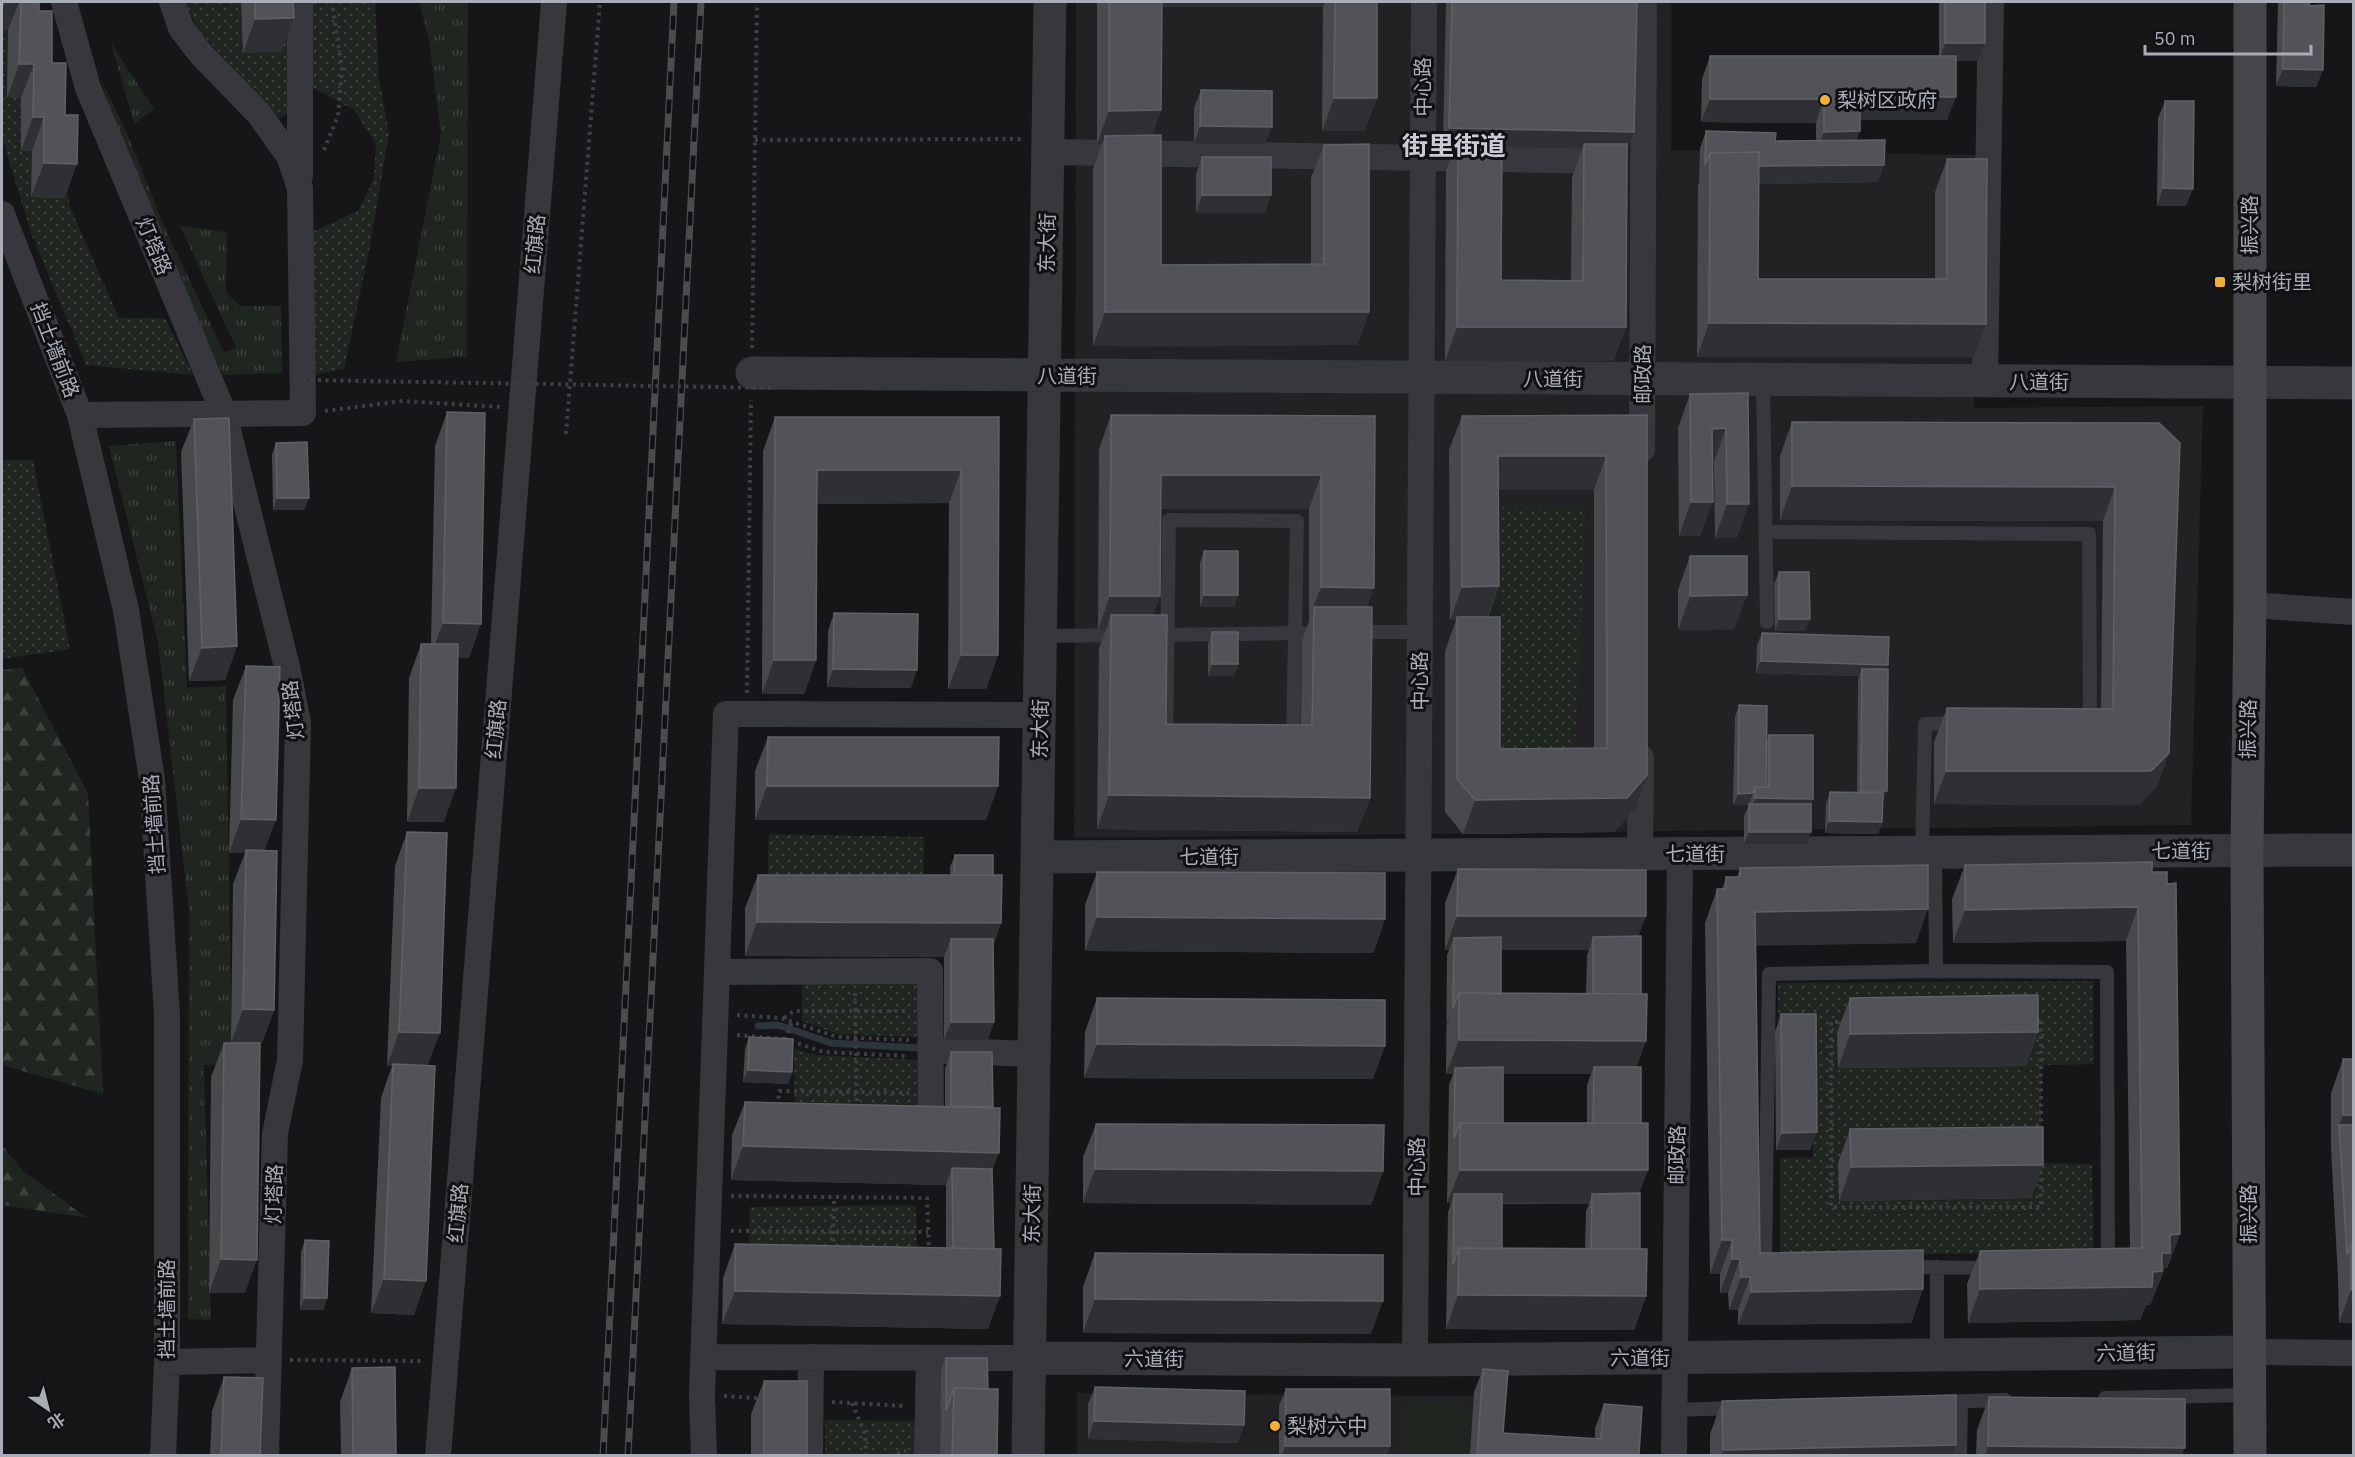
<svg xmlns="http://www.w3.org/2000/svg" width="2355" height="1457" font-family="'IBM Plex Sans','Noto Sans SC',sans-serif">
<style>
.built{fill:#222225}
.grass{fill:url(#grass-tufts)}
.forest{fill:url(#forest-firs)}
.park{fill:url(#park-dots)}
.garden{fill:#1e261f}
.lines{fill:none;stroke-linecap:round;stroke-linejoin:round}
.stream{stroke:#2c353c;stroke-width:7}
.path{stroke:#3d3f44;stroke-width:4;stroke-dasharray:3 4.5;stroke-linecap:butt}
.service{stroke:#37383d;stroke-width:14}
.minor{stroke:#37383d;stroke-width:26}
.tertiary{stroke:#37383d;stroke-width:33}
.secondary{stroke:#45474d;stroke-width:33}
.rail-casing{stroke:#4a4c52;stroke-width:7}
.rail{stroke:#111113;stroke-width:4.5;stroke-dasharray:14;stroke-linecap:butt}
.path-bridge{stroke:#3d3f44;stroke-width:4;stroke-dasharray:3 4.5;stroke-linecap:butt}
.wall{fill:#47494d;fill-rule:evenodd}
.shaded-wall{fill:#2f3033}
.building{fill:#525359;stroke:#5f6168;stroke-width:1.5}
.poi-dot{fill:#f2b134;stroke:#111113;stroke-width:2}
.labels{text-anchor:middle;stroke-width:6;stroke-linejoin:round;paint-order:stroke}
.street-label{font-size:20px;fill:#a8adb8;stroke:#111113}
.poi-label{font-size:20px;fill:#a8adb8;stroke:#111113;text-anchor:start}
.district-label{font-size:26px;font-weight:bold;fill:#c9ccd4;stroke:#111113}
</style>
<defs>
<pattern id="grass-tufts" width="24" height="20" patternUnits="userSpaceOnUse" patternTransform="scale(1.5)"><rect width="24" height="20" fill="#1e261f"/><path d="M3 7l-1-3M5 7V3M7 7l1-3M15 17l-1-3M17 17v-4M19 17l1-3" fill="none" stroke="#3c433d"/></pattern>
<pattern id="forest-firs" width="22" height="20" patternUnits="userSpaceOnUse" patternTransform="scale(1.5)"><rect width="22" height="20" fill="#1e261f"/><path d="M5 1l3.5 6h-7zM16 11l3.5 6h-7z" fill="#3c433d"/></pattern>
<pattern id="park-dots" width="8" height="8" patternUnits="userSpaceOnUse" patternTransform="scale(1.5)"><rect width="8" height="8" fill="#1e261f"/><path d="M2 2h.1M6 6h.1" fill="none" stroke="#3c433d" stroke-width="1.8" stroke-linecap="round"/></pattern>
</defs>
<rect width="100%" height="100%" fill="#161618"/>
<path class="built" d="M1076 2H1671V150L1976 155 1974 408 2203 406 2191 825 1074 838Z
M1077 1393 1474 1396 1473 1455 1077 1456Z"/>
<path class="grass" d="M419 2H468L467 357 396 362 441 134 429 40Z
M111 43 154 109 134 124Z
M101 79 126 131 167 233 224 352 236 348 180 226 227 232 226 293 240 306H281L282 373 223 375 130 174Z
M176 441 187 688 226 686 232 1066 204 1065 211 1320 188 1319 189 911 158 642 109 446Z"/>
<path class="forest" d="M22 668 88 793 103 1094 2 1065V670Z
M2 1145 23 1171 87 1218 2 1205Z"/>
<path class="park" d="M2 2H32L70 207 119 318H165L193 375 86 365 31 233 2 138Z
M185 2H241L243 53 282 51 280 2H375L379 79 389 133 369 251 344 369 311 375 310 233 358 211 374 179 376 144 354 110 310 86 296 110 278 119 197 28Z
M2 460H33L70 649 2 659Z
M1501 507 1586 509 1575 745 1565 763 1499 764Z
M769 834 924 837 923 893 767 890Z
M920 980 921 1032 916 1037 837 1034 802 1021V981Z
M2093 981 2094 1064 2041 1065V1163L2092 1164 2094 1253 1780 1255V1158L1813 1157 1811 1026 1778 1025V983Z
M794 1049 817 1055 920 1060 921 1116H795Z
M916 1205 917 1256 749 1258V1207Z
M825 1420 917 1421 916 1455 825 1456Z"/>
<path class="garden" d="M1404 1404 1467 1405 1466 1455H1403Z"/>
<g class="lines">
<path class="stream" d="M758 1026 778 1025 831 1043 918 1048"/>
<path class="path" d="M755 140 1021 139
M324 150 338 116 342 69 332 2
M752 348 757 2
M325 411 403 401 500 407
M566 434 600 2
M747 693 751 400
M855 993 857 1109
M737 1015 781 1018 837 1037 909 1040
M784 1018 794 1011H908
M2041 1021V1207H1831V1022Z
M737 1035 784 1039
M785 1040 792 1021
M791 1041 823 1052 908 1056
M778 1106 779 1091 909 1093
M731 1196 927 1198 929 1252
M731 1231 928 1232
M833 1249 834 1197
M290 1360 424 1361
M724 1396 788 1400
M832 1402 905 1406
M852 1403 865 1434 866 1456
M890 1456 906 1451"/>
<path class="service" d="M1763 380 1767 622
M1169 520 1297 521 1293 746 1166 744Z
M1766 532 2089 534 2090 721H2086
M1355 632H1420
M1160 635 1303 633
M1041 636 1123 635
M1922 853 1925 724 1959 723
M1935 853 1936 971 2107 972 2108 1266
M1767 1267H1765L1769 974 1936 971
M1906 1267 1989 1268
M1937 1267V1355
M2105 1398 2250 1395
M1937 1402 2005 1400
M1674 1410 1735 1408
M1960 1456 1961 1401"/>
<path class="minor" d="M64 2 88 88 224 414 287 667 298 722 290 1060 275 1134 266 1456
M300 2V175
M1048 152 1613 161
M2 214 80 415 126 610 152 780 167 1014V1362L163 1456
M1985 381 1991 2
M80 415 303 413 300 188 289 156 259 114 201 54 181 28 172 2
M1642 449 1644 2
M2250 605 2354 612
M1640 854 1641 758
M718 972 930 971 931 1124H914
M930 1050 1034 1054
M2250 1352 2354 1353
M704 1357 1030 1358
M1415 1360 1424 2
M167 1362 269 1360
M438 1456 554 2
M704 1456 702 1395 726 714 1040 715
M810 1456 811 1357
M927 1456 929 1358
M1674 1456 1680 854"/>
<path class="tertiary" d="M752 373 2354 383
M1037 857 2354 850
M1030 1358 1415 1360 2250 1352
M1028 1456 1050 2"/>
<path class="secondary" d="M2250 1456 2247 851 2250 605V2"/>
<g class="rail-casing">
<path id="rail" d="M603 1456 674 2
M628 1456 701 2"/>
</g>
<use href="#rail" class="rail"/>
<path class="path-bridge" d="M303 380 776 388"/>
</g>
<path class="wall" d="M2 2H39V11L52 63 65 198 31 197 32 151H21V98H7L8 30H2Z
M241 2H293L282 51 243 53Z
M1097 2H1377V98L1364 131H1322L1323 7H1162L1161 110 1152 135 1161 265 1311 264V178L1324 145 1369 312 1357 345 1093 346V169L1102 144H1097Z
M1446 2H1637L1614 361H1445L1446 170 1455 146H1443ZM1502 147 1582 149 1572 178 1571 281 1501 280Z
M1939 2H1985V43L1978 61H1956L1947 120H1860L1856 141 1878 182 1759 184 1758 279H1935V192L1947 159 1986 324 1974 357H1697L1698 186 1699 183 1700 148 1706 131 1775 141H1816V123L1701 122 1702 79 1710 56H1939Z
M2278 2H2310L2309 6 2323 70 2316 87 2276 86Z
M1201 90 1265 144H1194V108Z
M2165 101 2186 206H2157L2158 118Z
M1202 157 1265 213H1196V175Z
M1748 393 1737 538H1715L1714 462H1712L1700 536H1679L1678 428 1690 394Z
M447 412 469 658 458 657 444 822H407L409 678 421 644H431L435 446Z
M1111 415 1375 416 1367 607 1370 798 1357 832 1097 829 1099 648 1106 630H1098L1099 449ZM1161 509H1309V621L1302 640 1301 725 1166 724 1153 615 1160 596Z
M1647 415 1635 809 1614 832 1463 834 1445 812V651L1456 620H1450L1449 450 1462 416ZM1498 490H1594V748L1500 749 1488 617 1499 586Z
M775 417H999L998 655 986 689H948L949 503 817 504 816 660 804 694H762L763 451Z
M194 419 237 646 225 680 189 681 181 452Z
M1792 422 2159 423 2169 753 2157 786 2139 805 1934 804V742L1947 708 2101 709 2103 521 1780 520V456Z
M276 443 309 498 304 510H273L272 455Z
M1204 551 1238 595 1234 607H1200V563Z
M1690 556 1734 629 1678 630V590Z
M1779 572 1805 631H1775L1774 584Z
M834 613 911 688 827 687 828 631Z
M1212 632 1238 664 1234 676H1208V644Z
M1762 633 1888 665 1886 669 1882 822 1878 834 1825 833 1826 804 1830 792H1857L1858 681 1859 676 1756 673 1757 645Z
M246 666 264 851 274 1010 262 1043H260L245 1293H209L211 1077 224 1043H231L233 884 245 853H229L233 700Z
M1739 705 1766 741 1769 735 1813 799 1811 805 1807 844H1744V816L1749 805H1733L1735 717Z
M768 737 986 820H755V771Z
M407 832 428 1065 414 1315 371 1313 381 1098 392 1066H387L395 866Z
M955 855 993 875 1001 923 993 946 988 1040H944V957L745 956V908L758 875H950V867Z
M1965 865 2152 872 2167 884 2180 1234 2167 1268H2165L2150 1305H2146L2140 1320 1968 1323 1967 1284 1980 1251 2130 1248 2126 941 1953 943 1952 899Z
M1740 868 1916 943 1756 945 1760 1253 1923 1289 1911 1323 1738 1325V1310H1729L1728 1293H1720V1274H1710L1705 923 1717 889H1722L1726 877H1737Z
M1458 869 1646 916 1638 936 1637 1067 1641 1123 1648 1170 1639 1193 1640 1249 1646 1296 1634 1330 1446 1329 1448 1212 1451 1203H1447L1449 1085 1453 1074H1446L1447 955 1449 950H1445V903ZM1501 950H1589L1587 955 1586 994H1501ZM1503 1074H1591L1587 1085V1123H1503ZM1502 1204H1589L1586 1211 1585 1249H1502Z
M1097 872 1385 919 1373 953 1085 951V905Z
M1097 998 1373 1079 1084 1078 1085 1032Z
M1850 998 2038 1032 2026 1066 1838 1068 1837 1032Z
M1781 1014 1810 1150H1776L1775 1032Z
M749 1037 792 1072 788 1084 743 1082 745 1049Z
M951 1052 993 1107 988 1329 722 1324 723 1278 735 1244 946 1248V1185L731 1180 732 1135 745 1102 945 1106V1069Z
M2343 1059H2354V1323H2339L2338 1278 2331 1148V1093Z
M1096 1124 1383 1171 1371 1205 1083 1203V1157Z
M1850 1129 2043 1165 2031 1198 1839 1201 1838 1163Z
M305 1240 327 1298 323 1310H300L301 1252Z
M1095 1253 1371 1334 1083 1333V1287Z
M946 1358 988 1389 997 1455H940L941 1369Z
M352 1368 396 1455H341L340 1402Z
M1483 1369 1503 1433 1595 1439V1428L1604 1404 1639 1455H1470L1474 1392Z
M224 1377 260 1455H210L212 1411Z
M764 1381 807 1455H751V1414Z
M1095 1387 1244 1425 1237 1443 1088 1439V1404Z
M1286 1389 1387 1455H1279V1406Z
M1989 1397 2182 1455H1976L1977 1430Z
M1722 1401 1956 1445 1953 1455H1710V1434Z"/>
<path class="shaded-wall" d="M5 2H19L8 30H2V12Z
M1152 2H1325L1323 7H1150Z
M294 18 282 51 243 53 255 19Z
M1945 43H1985L1978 61H1939Z
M19 64H34L21 98H7Z
M2283 69 2323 70 2316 87 2276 86Z
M1860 97H1956L1947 120H1851Z
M1334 98H1377L1364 131H1322Z
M1710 99H1824L1816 123 1701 122Z
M1161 110 1149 144 1105 136 1102 144H1097L1109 111Z
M33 117H44L32 151H21Z
M1200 126 1272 127 1265 144H1194Z
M1449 128 1634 132 1627 150 1584 149V144L1582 149 1458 146V137L1455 146H1443Z
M1860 131 1851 155H1816L1824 132Z
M44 163 77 164 65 198 31 197Z
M1710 165H1884L1878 182 1768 184 1710 183Z
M2163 188 2193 189 2186 206H2157Z
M1202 195H1271L1265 213H1196Z
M1105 312H1369L1357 345 1093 346Z
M1709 323 1986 324 1974 357H1697Z
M1457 327H1626L1614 361H1445Z
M1726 428 1714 462H1699L1712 429Z
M1498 456H1606L1594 490H1486Z
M817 470H961L949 503 804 504Z
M1161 475H1321L1309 509H1149Z
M1792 486 2115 487 2103 521 1780 520Z
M277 498H309L304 510H273Z
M1691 502H1713L1700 536H1679Z
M1727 504H1749L1737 538H1715Z
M1499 586 1486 620 1457 617 1456 620H1450L1462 587Z
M1321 587 1374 588 1362 622 1314 607 1308 621Z
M1204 595H1238L1234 607H1200Z
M1747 595 1734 629 1678 630 1690 596Z
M1110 596H1160L1148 630 1111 615 1106 630H1098Z
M1779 619H1810L1805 631H1775Z
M443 623 481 624 469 658 430 657Z
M237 646 225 680 189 681 202 648Z
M961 655H998L986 689H948Z
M774 660H816L804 694H762Z
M1761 661 1888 665 1884 677 1862 669 1859 676 1756 673Z
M1212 664H1238L1234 676H1208Z
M833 669 917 670 911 688 827 687Z
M2169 753 2157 786 2139 805 1934 804 1946 771Z
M1647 775 1635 809 1614 832 1463 834 1475 800Z
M767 786H998L986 820H755Z
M419 788H456L444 822H407Z
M1861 791H1887L1883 802H1857Z
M1753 793 1749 805H1733L1738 794Z
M1109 795 1370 798 1357 832 1097 829Z
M1755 798 1813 799 1807 816H1748Z
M241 819 276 820 263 854 246 850 245 853H229Z
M1829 821 1882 822 1878 834 1825 833Z
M1749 832H1811L1807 844H1744Z
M2138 907 2126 941 1953 943 1965 910Z
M1928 909 1916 943 1743 946 1755 912Z
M1457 916H1646L1633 950 1593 937 1589 950H1454V938L1449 950H1445Z
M1097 917 1385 919 1373 953 1085 951Z
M757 922 1001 923 989 957 951 939 944 957 745 956Z
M1453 1008 1447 1026H1446Z
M243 1009 274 1010 262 1043H231Z
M951 1022H994L988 1040H944Z
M399 1032 440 1033 427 1067 393 1064 392 1066H387Z
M2038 1032 2026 1066 1838 1068 1850 1034Z
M1459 1040 1646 1041 1634 1074 1594 1067 1591 1074H1455V1068L1453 1074H1446Z
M1097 1044 1385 1046 1373 1079 1084 1078Z
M748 1070 792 1072 788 1084 743 1082Z
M2343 1115H2354V1148L2339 1125Z
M1817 1132 1810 1150H1776L1782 1133Z
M743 1146 999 1153 986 1186 952 1168 946 1185 731 1180Z
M2043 1165 2031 1198 1839 1201 1851 1167Z
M1095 1169 1383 1171 1371 1205 1083 1203Z
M1460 1170H1648L1635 1204 1592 1194 1589 1204 1454 1203V1194L1451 1203H1447Z
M2180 1234 2167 1268H2165L2150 1305H2146L2140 1320 1968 1323 1980 1289 2153 1272 2170 1235Z
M1722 1240H1732L1720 1274H1710Z
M221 1259 257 1260 245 1293H209Z
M1732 1259H1740L1728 1293H1720Z
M1741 1277H1750L1738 1310H1729Z
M384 1279 426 1281 414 1315 371 1313Z
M1923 1289 1911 1323 1738 1325 1751 1292Z
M2351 1290H2354V1323H2339Z
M735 1291 1000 1296 988 1329 722 1324Z
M1458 1295 1646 1296 1634 1330 1446 1329Z
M304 1298H327L323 1310H300Z
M1095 1299 1383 1301 1371 1334 1083 1333Z
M1094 1421 1244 1425 1237 1443 1088 1439Z
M1956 1445 1953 1455H1721L1723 1450Z
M1285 1446H1390L1387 1455H1282Z
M1988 1446 2185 1448 2182 1455H1985Z"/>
<path class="building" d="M21 2H39V11H52V63H66L65 115H78L77 164 44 163V117H33L34 64H19Z
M255 2H293L294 18 255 19Z
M1109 2H1162L1161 110 1109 111Z
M1335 2H1377V98H1334Z
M1452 2H1637L1634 132 1449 128Z
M1945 2H1985V43H1945Z
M2284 2H2310L2309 6 2324 5 2323 70 2283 69Z
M1710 56H1956V97H1860V131L1824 132V99H1710Z
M1201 90 1272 91V127L1200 126Z
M2165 101H2194L2193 189 2163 188Z
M1706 131 1776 133 1775 141 1885 140 1884 165 1759 166V152L1710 153 1705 165Z
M1161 135V265L1324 264V145L1369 144V312H1105V136Z
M1458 137H1502L1501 280 1583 281 1584 144H1627L1626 327H1457Z
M1759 152 1758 279H1947V159H1987L1986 324 1709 323 1710 153Z
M1202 157H1271V195H1202Z
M1748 393 1749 504H1727L1726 428 1712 429 1713 502H1691L1690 394Z
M447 412 485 413 481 624 443 623Z
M1111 415 1375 416 1374 588 1321 587V475H1161L1160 596H1110Z
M1647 415V775L1627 798 1475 800 1457 779V617H1500V749L1607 748 1606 456H1498L1499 586 1462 587V416Z
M775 417H999L998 655H961V470H817L816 660H774Z
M229 418 237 646 202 648 194 419Z
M1792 422 2159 423 2180 443 2169 753 2151 771H1946L1947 708 2113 709 2115 487 1792 486Z
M307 442 309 498H277L276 443Z
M1204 551H1238V595H1204Z
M1690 556H1747V595L1690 596Z
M1779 572H1809L1810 619H1779Z
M1314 607H1372L1370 798 1109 795 1111 615H1167L1166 724 1312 725Z
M834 613 918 614 917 670 833 669Z
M1212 632H1238V664H1212Z
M1762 633 1889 637 1888 665 1761 661Z
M421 644H458L456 788H419Z
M246 666 280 667 276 820 241 819Z
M1862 669H1888L1887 791H1861Z
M1739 705 1767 706 1766 787H1755L1753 793 1738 794Z
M1769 735H1813V799L1755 798V787H1769Z
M768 737H999L998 786H767Z
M1830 792 1883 793 1882 822 1829 821Z
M1749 804H1811V832H1749Z
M407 832 447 833 440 1033 399 1032Z
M246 850 277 851 274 1010 243 1009Z
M955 855H993V875H954Z
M2152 862V872H2167V884L2176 883 2180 1234 2170 1235V1253H2162V1271L2153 1272 2152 1287 1980 1289V1251L2142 1248 2138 907 1965 910V865Z
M1928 865V909L1755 912 1760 1253 1923 1250V1289L1751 1292 1750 1277H1741L1740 1259H1732V1240H1722L1717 889H1726V877H1740V868Z
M1458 869 1646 870V916H1457Z
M1097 872 1385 873V919L1097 917Z
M758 875H1002L1001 923 757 922Z
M1641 936V994H1593V937Z
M1501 937V994L1459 993 1453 1008 1454 938Z
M951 939H993L994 1022H951Z
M1459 993 1647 994 1646 1041 1459 1040Z
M2038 995V1032L1850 1034V998Z
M1097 998 1385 1000V1046L1097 1044Z
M1781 1014H1816L1817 1132 1782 1133Z
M749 1037 793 1039 792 1072 748 1070Z
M224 1043H260L257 1260 221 1259Z
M951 1052H992L993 1107 951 1106Z
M2343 1059H2354V1115H2343Z
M393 1064 435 1066 426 1281 384 1279Z
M1503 1067V1123H1460L1454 1138 1455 1068Z
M1594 1067H1641V1123H1593Z
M745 1102 1000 1108 999 1153 743 1146Z
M1460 1123H1648V1170H1460Z
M1096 1124 1384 1125 1383 1171 1095 1169Z
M2339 1125H2354V1244H2351L2347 1255Z
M2043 1127V1165L1851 1167 1850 1129Z
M952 1168 992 1169 994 1249 953 1248Z
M1640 1193V1249H1591L1592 1194Z
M1454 1194H1502V1249L1459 1248 1453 1265Z
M305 1240 329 1241 327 1298H304Z
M735 1244 1001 1249 1000 1296 735 1291Z
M2351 1244H2354V1290H2351Z
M1459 1248 1647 1249 1646 1296 1458 1295Z
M1095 1253 1383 1255V1301L1095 1299Z
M946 1358H987L988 1389 954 1388 946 1410Z
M395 1367 396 1455H353L352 1368Z
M1483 1369 1508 1371 1503 1433 1601 1439 1604 1404 1642 1407 1639 1455H1477Z
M224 1377 263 1378 260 1455H221Z
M764 1381H807V1455H764Z
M1095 1387 1245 1391 1244 1425 1094 1421Z
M954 1388 998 1389 997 1455H952Z
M1286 1389H1390V1446H1285Z
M1956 1395V1445L1723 1450 1722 1401Z
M1989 1397 2185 1399V1448L1988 1446Z"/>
<g class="poi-dot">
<circle cx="1825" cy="100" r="6"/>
<rect x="2214" y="276" width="12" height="12" rx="3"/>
<circle cx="1275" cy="1426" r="6"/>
</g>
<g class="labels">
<g class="street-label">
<text transform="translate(1423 87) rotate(-90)" y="7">中心路</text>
<text transform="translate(2250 225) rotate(-90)" y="7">振兴路</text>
<text transform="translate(1047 243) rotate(-89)" y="7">东大街</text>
<text transform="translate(535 244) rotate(-85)" y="7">红旗路</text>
<text transform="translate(154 246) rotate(67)" y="7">灯塔路</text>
<text transform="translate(55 350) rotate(69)" y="7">挡土墙前路</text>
<text transform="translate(1643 374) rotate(-90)" y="7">邮政路</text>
<text x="1067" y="383">八道街</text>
<text x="1553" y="386">八道街</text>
<text x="2039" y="389">八道街</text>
<text transform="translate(1420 681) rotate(-90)" y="7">中心路</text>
<text transform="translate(293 710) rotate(-97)" y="7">灯塔路</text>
<text transform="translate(496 729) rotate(-85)" y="7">红旗路</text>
<text transform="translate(1040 729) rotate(-89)" y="7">东大街</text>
<text transform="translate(2248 729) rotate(-89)" y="7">振兴路</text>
<text transform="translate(154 824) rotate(-94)" y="7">挡土墙前路</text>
<text x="2181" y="858">七道街</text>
<text x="1695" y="861">七道街</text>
<text x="1209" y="864">七道街</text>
<text transform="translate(1677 1155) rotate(-89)" y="7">邮政路</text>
<text transform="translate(1417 1167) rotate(-90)" y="7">中心路</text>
<text transform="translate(274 1194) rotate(-88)" y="7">灯塔路</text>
<text transform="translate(458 1213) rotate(-85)" y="7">红旗路</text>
<text transform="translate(1032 1214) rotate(-89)" y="7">东大街</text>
<text transform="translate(2249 1214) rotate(-90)" y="7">振兴路</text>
<text transform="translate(167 1309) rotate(-90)" y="7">挡土墙前路</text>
<text transform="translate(2126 1353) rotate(-1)" y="7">六道街</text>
<text x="1640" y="1365">六道街</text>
<text x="1154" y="1366">六道街</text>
</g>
<g class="poi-label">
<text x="1837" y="107">梨树区政府</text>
<text x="2232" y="289">梨树街里</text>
<text x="1287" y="1433">梨树六中</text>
</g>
<g class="district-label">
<text x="1454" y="155">街里街道</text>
</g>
</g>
<rect width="2355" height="1457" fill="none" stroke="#a8adb8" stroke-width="6"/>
<g transform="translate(48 1409) rotate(145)" stroke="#111113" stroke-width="4.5" paint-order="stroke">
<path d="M0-4.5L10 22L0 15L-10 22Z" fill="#a8adb8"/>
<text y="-9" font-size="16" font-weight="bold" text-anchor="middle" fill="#a8adb8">北</text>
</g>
<path d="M2145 45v9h166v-9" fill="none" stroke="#a8adb8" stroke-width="3"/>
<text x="2154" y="45" font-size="18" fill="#a8adb8" stroke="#111113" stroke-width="4.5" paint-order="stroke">50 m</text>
</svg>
